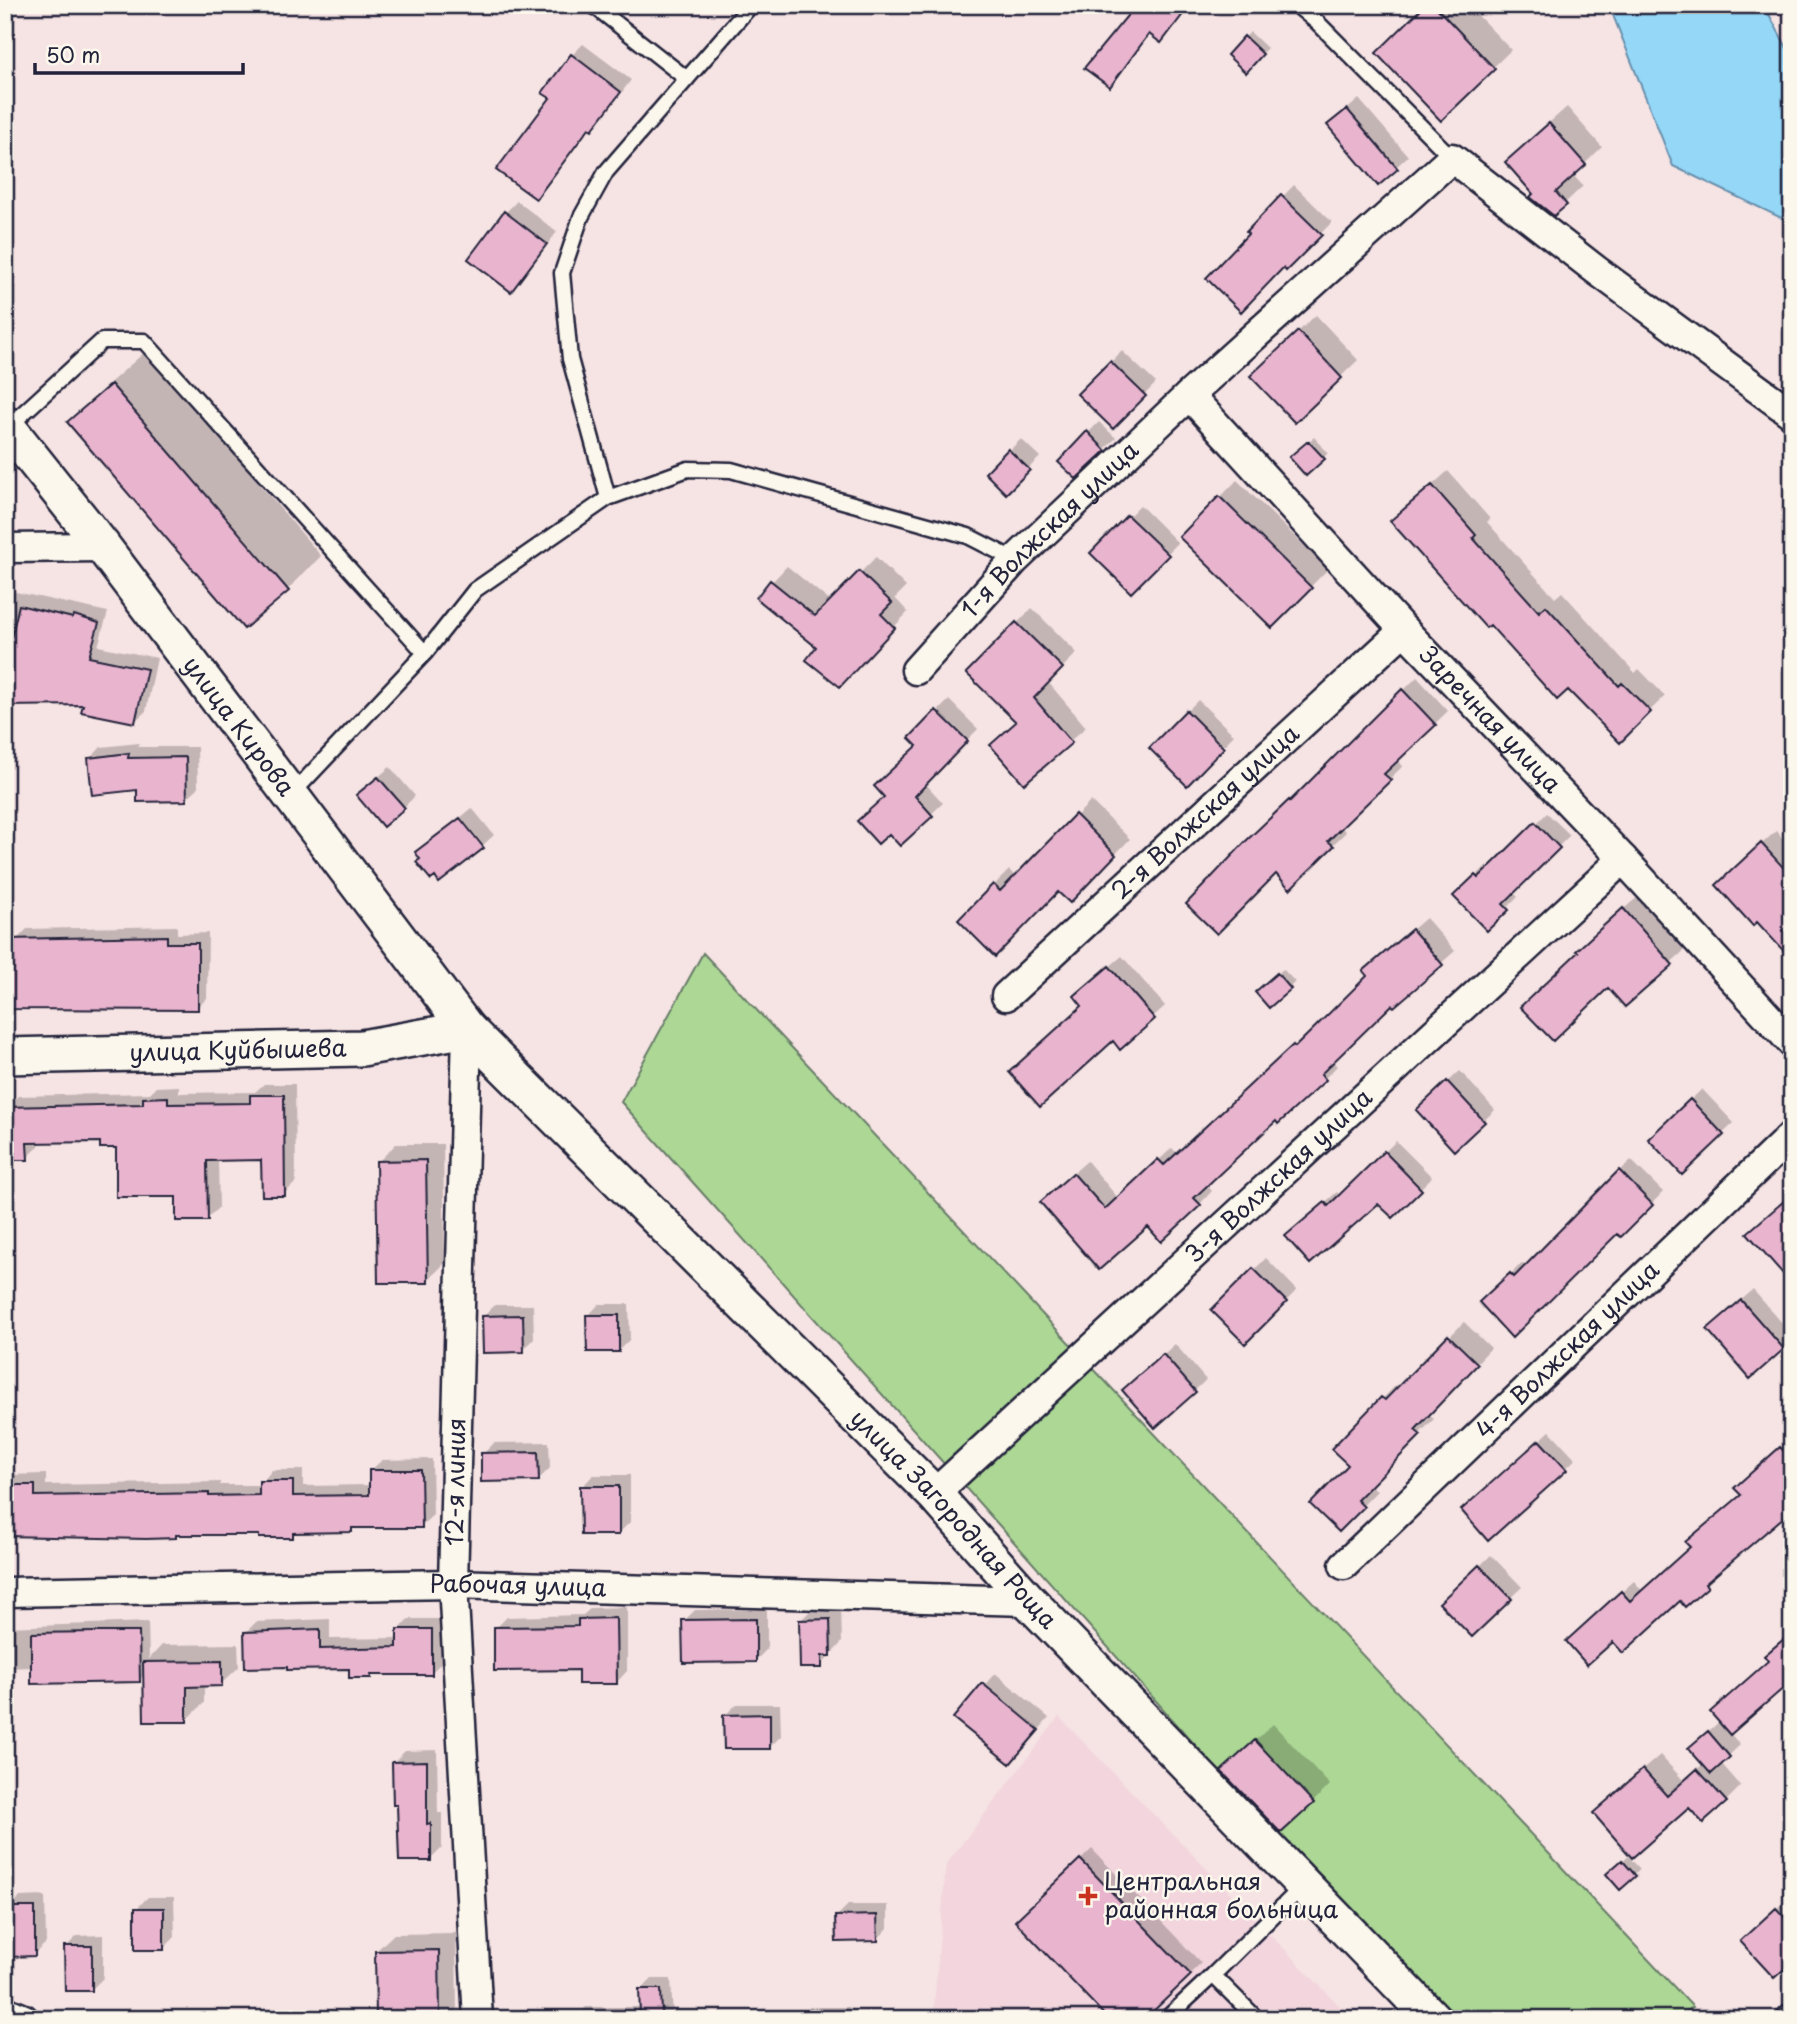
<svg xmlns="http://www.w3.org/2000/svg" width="1797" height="2024" font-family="'Playpen Sans',sans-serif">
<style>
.built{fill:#f2d5dd}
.green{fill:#acd795;stroke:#677c68;stroke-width:2}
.water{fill:#95d7f7;stroke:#678fac;stroke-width:2}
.shadow{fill:#0003}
.building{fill:#e9b4ce;stroke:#22223b;stroke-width:2}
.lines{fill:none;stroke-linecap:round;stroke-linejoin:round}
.service-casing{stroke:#22223b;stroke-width:19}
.minor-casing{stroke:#22223b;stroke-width:33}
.tertiary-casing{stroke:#22223b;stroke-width:40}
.service{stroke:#fbf7ec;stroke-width:14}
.minor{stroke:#fbf7ec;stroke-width:28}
.tertiary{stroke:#fbf7ec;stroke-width:35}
.poi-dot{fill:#c8321e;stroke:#fbf7ec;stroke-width:2.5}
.labels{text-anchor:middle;stroke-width:5;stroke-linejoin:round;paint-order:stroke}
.street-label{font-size:24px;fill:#22223b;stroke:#fbf7ec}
.poi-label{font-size:24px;fill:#22223b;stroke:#fbf7ec;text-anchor:start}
</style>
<rect width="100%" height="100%" fill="#f6e3e3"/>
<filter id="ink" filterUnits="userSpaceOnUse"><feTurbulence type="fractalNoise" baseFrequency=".0143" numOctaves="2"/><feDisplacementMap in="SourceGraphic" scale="14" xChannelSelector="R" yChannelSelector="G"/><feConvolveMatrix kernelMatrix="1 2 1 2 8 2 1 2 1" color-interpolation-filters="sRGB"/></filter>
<g filter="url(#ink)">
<path class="built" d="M1059 1717 1352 2019H933L946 1865Z"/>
<path class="green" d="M703 953 1693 2007 1674 2019H1440L621 1102Z"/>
<path class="water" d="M1609 5H1764L1792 57V223L1673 166Z"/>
<path class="shadow" d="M1134 5H1190L1161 40 1151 33 1109 85 1087 68Z
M1427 5H1468L1511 50 1441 118Z
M1250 32 1267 48 1246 70 1230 55Z
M583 44 631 80 603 117 591 127 547 186 536 197 552 98 572 55Z
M1359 99 1408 156 1396 167 1329 125Z
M1567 107 1602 147 1573 175 1583 186 1565 203 1535 194 1524 145Z
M1294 185 1332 222 1286 269 1248 232Z
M517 201 557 232 511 289 506 212Z
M1316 315 1358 360 1295 421 1270 358Z
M146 351 321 556 287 590 70 422 104 388Z
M1122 351 1156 383 1113 427 1079 394Z
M1099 422 1116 438 1076 477 1060 461Z
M1314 437 1328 453 1323 458 1297 452Z
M1021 439 1040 457 1006 491 987 473Z
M1448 471 1490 519 1487 522 1555 598 1562 592 1635 673 1639 669 1665 696 1620 740 1568 688 1392 521Z
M1237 480 1328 569 1272 626 1182 537Z
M1140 505 1178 543 1131 590 1092 553Z
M876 557 906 587 895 598 908 612 855 669 758 597 787 566 831 602Z
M5 587 12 588 11 591 108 612 98 646 157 658 146 711 135 721 85 703 5 704Z
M1032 608 1077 653 1048 682 1086 727 1024 781 1018 721 968 673Z
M1417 677 1448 711 1397 760 1403 766 1340 826 1346 832 1290 886 1248 842 1303 788 1305 789Z
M949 700 978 729 925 783 943 803 900 843 919 746 911 738Z
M1198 700 1234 735 1187 783 1151 748Z
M139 743 138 747H197L198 788 186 799 139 788 90 759 101 747Z
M390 767 415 796 404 807 370 784Z
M1091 801 1130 839 1070 901 1058 890 960 920 1009 870 1016 877Z
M472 808 494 835 482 846 422 858 418 853Z
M1547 813 1570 835 1513 892 1518 897 1487 928 1456 896 1487 865 1491 869Z
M1776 831 1792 848V958L1757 919 1732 871Z
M1640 895 1687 948 1625 1004 1580 952 1593 935Z
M1426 918 1455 951 1394 1005 1392 1002 1332 1061 1337 1066 1325 1078 1279 1121 1276 1119 1206 1184 1212 1191 1200 1204 1148 1225 1099 1267 1055 1189 1087 1161 1118 1198 1172 1148 1178 1154 1307 1034 1309 1035 1369 976 1378 959Z
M177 926V934L208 933 207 998 197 1008 44 1009 16 940 27 929Z
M1122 956 1165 1006 1120 1047 1084 1006 1088 985Z
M1283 969 1295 982 1270 1006 1257 992Z
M1460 1071 1495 1110 1454 1149 1429 1099Z
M264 1084H295L296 1182 284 1194 263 1158 218 1159 219 1207 207 1219 118 1146 102 1140 39 1141V1146L27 1158H7V1176L5 1178V1102H12L18 1096 150 1093 156 1087 179 1086V1093L255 1092Z
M1702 1089 1734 1123 1682 1172 1650 1139Z
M1396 1141 1432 1177 1393 1216 1379 1201 1299 1225 1337 1192 1340 1196Z
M396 1144H443L445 1263 427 1281 378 1162Z
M1631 1160 1663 1192 1621 1235 1617 1231 1493 1291 1522 1263 1526 1267Z
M1266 1258 1297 1290 1245 1342 1214 1310Z
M1753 1290 1792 1334V1339L1750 1376 1720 1318Z
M599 1304H629L630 1339 619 1350 588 1316Z
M495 1305H533L534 1339 523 1350 484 1316Z
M1464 1322 1491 1348 1428 1414 1434 1419 1370 1484 1377 1491 1339 1530 1350 1465 1333 1449 1397 1384 1400 1387Z
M1175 1344 1206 1380 1194 1391 1136 1379Z
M1550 1431 1576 1459 1488 1539 1474 1500Z
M1792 1438V1507L1716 1572 1718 1574 1707 1585 1685 1605 1680 1599 1613 1640 1580 1630 1634 1581 1642 1591 1691 1547 1742 1494 1748 1477Z
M549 1442 550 1468 538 1480 483 1454 494 1443Z
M432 1459 433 1515 421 1526H355L351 1530 297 1531 292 1536 261 1533 178 1534 176 1536 5 1535V1475L46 1474V1485L220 1482V1485H260L272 1470H303V1486L371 1485 370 1471 382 1460Z
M593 1475H630V1522L619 1533 582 1487Z
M1491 1555 1522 1587 1472 1634 1442 1603Z
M627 1607V1671L616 1683 496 1628 507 1617 583 1615 591 1608Z
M767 1609V1649L756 1660 684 1621 695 1610Z
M812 1609H841L842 1642 821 1666 801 1620Z
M330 1619V1639L399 1638V1630L409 1619H441L442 1662 431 1673H373L370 1676 351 1668 288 1665 246 1632 256 1622Z
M148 1622 149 1659 162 1645 238 1644 239 1667 221 1684 204 1685V1703L187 1720 145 1674 139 1680 33 1667 5 1668V1627Z
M1779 1643 1730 1733 1740 1745 1721 1763 1741 1786 1726 1801 1689 1805 1611 1797 1660 1755 1684 1781 1704 1763 1702 1737 1720 1721 1770 1661Z
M995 1673 1049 1718 1021 1751 956 1718Z
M737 1704H780L781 1736 770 1747 725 1715Z
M1273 1724 1330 1785 1313 1802 1241 1754Z
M437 1750 438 1813H442V1848L431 1859 399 1803 394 1762 405 1751Z
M1092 1849 1201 1963 1143 2019 1017 1921Z
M1628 1856 1640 1869 1620 1887 1613 1869Z
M45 1896 46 1943 34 1954 9 1908 20 1897Z
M148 1897H174L175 1937 164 1948 136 1909Z
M1788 1898 1792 1901V1960L1754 1930Z
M848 1905H888V1928L877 1940 837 1916Z
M456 1933 457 2015 454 2019H377L376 1951 394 1934Z
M103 1935V1978L92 1989 66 1947 77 1936Z
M652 1979H671L673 2019H507L576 2017 586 2007H641V1990Z
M810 2007H849V2019H799Z
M730 2017H760V2019H728Z"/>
<path class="building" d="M1136 5H1190L1161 43 1149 34 1110 87 1084 68Z
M1425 5H1434L1495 69 1441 121 1376 53Z
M1244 36 1263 54 1246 73 1227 55Z
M571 54 621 92 592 130 589 128 536 199 496 170 550 98 542 93Z
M1347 109 1398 169 1378 186 1327 125Z
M1549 123 1586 165 1556 192 1567 205 1554 216 1530 197 1533 194 1505 162Z
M1281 195 1322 235 1286 271 1283 268 1241 312 1206 278 1248 234 1246 232Z
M504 211 547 244 511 292 468 259Z
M1298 331 1342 378 1295 423 1250 376Z
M1110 361 1146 396 1113 429 1077 394Z
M111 384 289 591 244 629 67 422Z
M1087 431 1106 451 1076 479 1058 462Z
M1308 441 1325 459 1306 476 1289 457Z
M1008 449 1030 470 1006 494 985 473Z
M1432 485 1476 535 1473 538 1539 612 1546 606 1619 686 1622 683 1651 712 1620 743 1568 690 1557 700 1490 625 1486 628 1390 521Z
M1219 496 1312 588 1272 628 1179 537Z
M1127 515 1169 555 1131 593 1090 553Z
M859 571 892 603 881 614 895 628 840 687 806 660 816 647 756 598 770 580 815 616Z
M19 605 73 618 74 615 99 623 89 657 147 669 135 723 81 712 83 705 5 706V664Z
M1016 622 1063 668 1034 698 1072 743 1024 784 990 745 1016 722 966 673Z
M1402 689 1436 725 1384 774 1391 780 1328 841 1334 846 1290 889 1276 874 1217 934 1186 904 1246 841 1289 800 1290 801Z
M936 710 968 741 915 796 933 816 900 846 889 834 878 844 857 821 884 797 874 786 917 746 909 738Z
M1186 710 1224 748 1187 786 1149 748Z
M129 753 128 758 186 757 187 801 137 802V790L92 795 88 758Z
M378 777 405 808 383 827 356 795Z
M1075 814 1116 855 1070 903 1058 892 995 957 958 920 993 884 1000 891Z
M460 818 484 848 439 883 435 877 431 880 416 862 420 859 415 852Z
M1535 822 1560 848 1503 904 1509 910 1487 931 1453 896 1475 875 1478 878Z
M1761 843 1792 877V960L1757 922 1753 926 1716 885Z
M1623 908 1673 965 1625 1007 1608 988 1553 1041 1520 1007 1578 952 1576 951Z
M1412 929 1443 965 1394 1007 1392 1005 1321 1074 1326 1080 1278 1124 1276 1121 1194 1198 1201 1205 1161 1242 1148 1227 1099 1270 1040 1202 1073 1173 1105 1209 1158 1159 1164 1165 1293 1045 1295 1047 1367 976 1363 971Z
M167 936V943H198V1010L5 1009V939Z
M1109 966 1155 1019 1120 1050 1113 1041 1040 1107 1009 1072 1082 1006 1074 996Z
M1277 973 1291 989 1269 1008 1255 992Z
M1447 1081 1485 1122 1454 1151 1416 1110Z
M250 1095H284L285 1196H262L261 1160 207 1161 208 1221H176V1197H116V1148H100V1142L27 1143 28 1160H5V1107L143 1104V1098L168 1097V1104L250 1103Z
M1690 1099 1724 1135 1682 1175 1648 1139Z
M1384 1151 1422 1190 1393 1218 1378 1204 1310 1264 1285 1236 1325 1202 1328 1206Z
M426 1160 428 1283H378L376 1161Z
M1619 1170 1653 1205 1621 1237 1617 1234 1512 1338 1479 1302 1510 1273 1514 1277Z
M1792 1194V1284L1747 1233Z
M1253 1268 1287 1302 1245 1344 1211 1310Z
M1741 1300 1784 1349 1750 1379 1707 1329Z
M523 1315 524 1352 483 1353 482 1316Z
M586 1315H619V1352H587Z
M1448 1335 1478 1364 1415 1430 1421 1435 1357 1500 1364 1507 1339 1532 1310 1504 1348 1465 1331 1449 1381 1397 1385 1400Z
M1163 1354 1196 1392 1155 1428 1122 1390Z
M1539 1440 1567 1470 1488 1541 1461 1510Z
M1780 1447 1792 1460V1510L1705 1584 1708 1587 1685 1607 1680 1601 1623 1653 1613 1642 1587 1665 1566 1641 1621 1591 1630 1601 1690 1547 1685 1542 1741 1495 1734 1488Z
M538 1452 539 1481 481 1482V1453Z
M369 1470H421L422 1528H352V1532L293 1533V1538H259V1535H176V1538L146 1539 5 1536V1485H35V1496L209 1493V1496L259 1495V1481H293V1496L369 1495Z
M580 1486H619V1535H581Z
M1479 1565 1512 1599 1472 1637 1439 1603Z
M616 1618 617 1684H578V1670L494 1671V1627L578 1626V1619Z
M756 1619V1662L683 1663 682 1620Z
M830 1619 831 1656H822V1668H800L799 1620Z
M320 1629V1649L397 1647V1629H432V1675H371V1678H349V1669L287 1670V1667L245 1668 244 1632Z
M95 1632H139L140 1682 31 1684V1633Z
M1792 1632V1688L1788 1684 1730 1735 1710 1712 1768 1661 1764 1656Z
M222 1661V1686L187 1687V1722H144L143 1662Z
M982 1683 1039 1730 1010 1764 953 1718Z
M770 1714V1749H724L723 1715Z
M1708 1731 1730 1757 1711 1774 1688 1748Z
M1255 1740 1314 1803 1281 1833 1221 1771Z
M427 1761V1824L431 1823V1861H399L397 1805H393L392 1762Z
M1643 1769 1667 1796 1697 1769 1727 1802 1703 1823 1689 1808 1632 1858 1593 1813Z
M1080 1859 1191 1975 1145 2019H1108L1015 1921Z
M1622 1860 1636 1876 1620 1890 1606 1874Z
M7 1907H35V1956L8 1957Z
M135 1908H164V1950H135Z
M1776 1908 1792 1925V1962L1774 1978 1740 1941Z
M877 1915 878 1941 836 1942 835 1916Z
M64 1946H92V1991H65Z
M439 1950 440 2019H376L375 1951Z
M639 1989H661L662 2014H640Z"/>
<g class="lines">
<g class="service-casing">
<path id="service" d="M593 5 687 79
M1296 5 1318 23 1452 158
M8 427 102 341H144L425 653
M608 498 688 469 731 470 968 536 1015 560
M291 795 425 653 475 590 608 498 570 359 562 273 581 217 606 172 751 5
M1166 2019 1213 1975
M1257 2019 1213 1975 1304 1885"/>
</g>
<g class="minor-casing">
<g id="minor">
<path id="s1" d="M1189 395 1404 630 1623 859 1792 1043"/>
<path d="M5 548 103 547"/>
<path id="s2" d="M916 670 1015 560 1189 395 1452 158 1596 270 1792 414"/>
<path id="s3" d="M1006 996 1404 630"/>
<path d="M467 1029 453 1584 478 2019"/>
<path id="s4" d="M934 1494 1623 859"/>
<path id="s5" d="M1344 1565 1792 1135"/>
<path id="s6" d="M5 1592 453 1584 1029 1601"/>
<path d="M5 2011 24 2019"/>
<path d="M1791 2019 1792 2018"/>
</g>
</g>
<g class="tertiary-casing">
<g id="tertiary">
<path id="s7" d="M5 424 103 547 467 1029 934 1494 1029 1601 1433 2019"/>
<path id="s8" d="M5 1056 362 1048 467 1029"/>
</g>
</g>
<use href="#service" class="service"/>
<use href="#minor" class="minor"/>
<use href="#tertiary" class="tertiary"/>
</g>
</g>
<path class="poi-dot" d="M1084.5 1885.5h7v7h7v7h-7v7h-7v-7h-7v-7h7z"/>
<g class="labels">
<g class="street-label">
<text dy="8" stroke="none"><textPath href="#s2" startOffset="194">1-я Волжская улица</textPath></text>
<text dy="8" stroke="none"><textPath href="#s1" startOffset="443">Заречная улица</textPath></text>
<text dy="8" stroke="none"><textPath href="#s7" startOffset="382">улица Кирова</textPath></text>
<text dy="8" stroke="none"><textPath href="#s3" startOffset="271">2-я Волжская улица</textPath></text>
<text dy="8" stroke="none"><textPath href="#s8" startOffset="233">улица Куйбышева</textPath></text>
<text dy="8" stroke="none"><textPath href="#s4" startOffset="469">3-я Волжская улица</textPath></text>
<text dy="8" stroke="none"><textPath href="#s5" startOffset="310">4-я Волжская улица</textPath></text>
<text transform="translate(456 1482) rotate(-89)" y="8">12-я линия</text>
<text dy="8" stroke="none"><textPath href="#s7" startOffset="1452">улица Загородная Роща</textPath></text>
<text dy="8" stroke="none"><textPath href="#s6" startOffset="513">Рабочая улица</textPath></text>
</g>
<g class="poi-label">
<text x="1104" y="1890">Центральная<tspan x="1104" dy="28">районная больница</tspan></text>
</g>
</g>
<rect width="1797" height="2024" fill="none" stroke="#fbf7ec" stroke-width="28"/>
<rect x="14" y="14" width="1769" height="1996" fill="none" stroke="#22223b" stroke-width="2.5" filter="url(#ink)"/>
<path d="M35 63v10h208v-10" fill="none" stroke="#22223b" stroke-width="3.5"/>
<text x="46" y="63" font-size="21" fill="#22223b" stroke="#fbf7ec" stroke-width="5" paint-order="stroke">50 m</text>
</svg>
